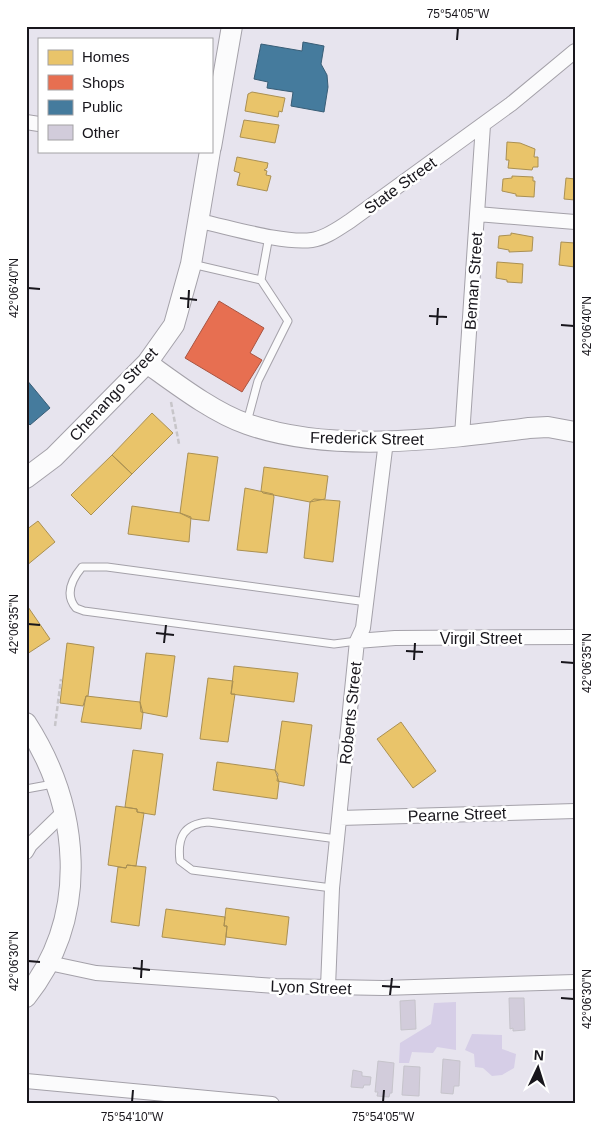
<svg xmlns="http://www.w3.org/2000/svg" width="601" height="1130" font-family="Arial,sans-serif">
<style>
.green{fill:#d6cee7}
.homes{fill:#e9c46a;stroke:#aa9053}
.shops{fill:#e76f51;stroke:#a95441}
.public{fill:#457b9d;stroke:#385d76}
.building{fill:#d2ccdb;stroke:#c6c4cb}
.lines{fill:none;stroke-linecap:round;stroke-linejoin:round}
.lane-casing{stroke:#a4a1a9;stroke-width:9}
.street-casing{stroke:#a4a1a9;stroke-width:16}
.secondary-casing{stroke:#a4a1a9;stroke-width:22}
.path{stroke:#c7c5c9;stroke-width:2.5;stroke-dasharray:5 2.5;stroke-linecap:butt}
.lane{stroke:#fbfbfc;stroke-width:7}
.street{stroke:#fbfbfc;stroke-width:14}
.secondary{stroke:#fbfbfc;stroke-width:20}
.ticks{fill:none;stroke:#18161c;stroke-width:2}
.labels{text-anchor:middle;stroke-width:5;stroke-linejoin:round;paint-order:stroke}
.street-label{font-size:16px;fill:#18161c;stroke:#fff}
.neatline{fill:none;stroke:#18161c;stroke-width:2}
.ticks-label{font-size:12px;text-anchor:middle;fill:#18161c}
</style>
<rect width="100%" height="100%" fill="#e7e4ee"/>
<path class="green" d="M456 1002V1050L437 1047 433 1053 412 1052 409 1063H399L400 1043 431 1024 434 1003Z
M472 1034 502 1035V1049L516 1054 514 1068 502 1075 492 1076 483 1068 475 1067 474 1054 465 1050Z"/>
<path class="homes" d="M252 92 285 98 282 112 279 111 278 117 245 111 248 94Z
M244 120 279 125 275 143 240 137Z
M507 142 520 143 535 149 534 157H538V167H533L532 170 508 168 509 160H506Z
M237 157 268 163 267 168 264 170 267 171 266 175 271 176 267 191 237 185 240 173 234 171Z
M512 176 533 177V181H535L534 197 516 196V194L502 191 503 179 512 178Z
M566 178 575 179V200L564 199Z
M511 233 533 237 532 251 509 252V250L498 248 499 236 511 235Z
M561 242 575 243V267L559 265Z
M497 262 523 264 522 283 507 282V280L496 278Z
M152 413 173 433 132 474 112 455Z
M188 453 218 457 209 521 192 519 180 513Z
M112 455 132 474 91 515 71 495Z
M264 467 328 476 325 499 310 502 263 493 261 491Z
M245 488 273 494 274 497 267 553 237 550Z
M314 499 340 501 333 562 304 558 310 502Z
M132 506 180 513 191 517 189 542 128 534Z
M38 521 55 542 26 566V530Z
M26 604 50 639 27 654H26Z
M67 643 94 647 88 696H86L83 706 60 703Z
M146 653 175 656 167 717 141 712 140 702Z
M234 666 298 673 294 702 231 694Z
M208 678 233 681 231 694H235L228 742 200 739Z
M86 696 140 702 143 713 141 729 81 722Z
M282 721 312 725 304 786 277 781 278 774 275 770Z
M401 722 436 771 413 788 377 739Z
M133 750 163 754 155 815 137 812V809L125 807Z
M217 762 275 770 279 782 277 799 213 790Z
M116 806 137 809V812L144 813 136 866 127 865 126 868 108 865Z
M127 865 146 867 139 926 111 922 118 867 126 868Z
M226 908 289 917 286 945 226 937 227 926H224Z
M166 909 225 917 224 926H227L225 945 162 937Z"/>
<path class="shops" d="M219 301 264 328 250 353 262 360 242 392 185 358Z"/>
<path class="public" d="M303 42 324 46 321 64 327 75 328 87 324 112 291 106 293 92 267 88 268 82 254 79 261 44 302 51Z
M26 379 50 408 30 425 26 421Z"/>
<path class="building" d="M509 998H524L525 1030 513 1031V1028L510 1029Z
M415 1000 416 1029 401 1030 400 1001Z
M443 1059 460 1061 459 1086H454L453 1094 441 1093Z
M378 1061 394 1063 392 1093H390L389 1097 377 1096 378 1092H375Z
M404 1066 420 1067 419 1096 402 1095Z
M353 1070 362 1072V1076L371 1077 370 1085H364L363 1088 351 1087Z"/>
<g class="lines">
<g class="lane-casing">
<path id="lane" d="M192 264 261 280
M247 422 258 381 288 321 261 280 269 236
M357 641 334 644 84 611 76 608C64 594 72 579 82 567H107L367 602
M26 789 53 784
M332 888 192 870 180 861C177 837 184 824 208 822L337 839"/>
</g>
<g class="street-casing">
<path id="street" d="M26 122 39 124
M477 214 575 222
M199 221C229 227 283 244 312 240 326 238 339 228 350 221L511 104 575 51
M462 436 483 125
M357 641 395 638 575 637
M340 818 575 811
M26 852 30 845 64 812
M49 963 96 973 276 986 383 988 575 982
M328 987 332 888 357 641 363 628 386 441
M26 1081 272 1104"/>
</g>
<g class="secondary-casing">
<path id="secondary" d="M211 147 232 26
M147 363C175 383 214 413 247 424 332 454 441 439 529 428L548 427 575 432
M26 478 54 457 147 363 174 325 191 264 210 151
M26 723C80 807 91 915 26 997"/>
</g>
<path class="path" d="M171 402 179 444
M55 726 61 679"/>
<use href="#lane" class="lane"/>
<use href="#street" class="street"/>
<use href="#secondary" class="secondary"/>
</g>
<path class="ticks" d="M457 40 458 28M28 288 40 289M180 298 197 300M188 308 189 290M429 316 447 317M437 325 438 308M561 325 574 326M28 624 40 625M156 633 174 635M164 643 166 625M406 651 423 652M414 660 415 643M561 662 574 663M28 961 40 962M133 968 150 970M141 978 142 960M382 986 400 987M390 995 392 978M561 998 574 999M132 1102 133 1090M383 1102 384 1090"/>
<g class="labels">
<g class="street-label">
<text transform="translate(400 185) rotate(-36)" y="6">State Street</text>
<text transform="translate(473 281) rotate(-86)" y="6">Beman Street</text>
<text transform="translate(113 394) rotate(-47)" y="6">Chenango Street</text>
<text transform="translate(367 438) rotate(1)" y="6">Frederick Street</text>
<text x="481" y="644">Virgil Street</text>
<text transform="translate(350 713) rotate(-84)" y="6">Roberts Street</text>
<text transform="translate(457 814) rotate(-2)" y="6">Pearne Street</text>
<text transform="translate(311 987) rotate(2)" y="6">Lyon Street</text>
</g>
</g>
<rect width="601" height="1130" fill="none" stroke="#ffffff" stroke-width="55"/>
<rect x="38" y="38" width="175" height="115" fill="#ffffff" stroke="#a3a2a4"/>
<rect x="48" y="50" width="25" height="15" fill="#e9c46a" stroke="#a3a2a4"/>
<text x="82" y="62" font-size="15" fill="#18161c">Homes</text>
<rect x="48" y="75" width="25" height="15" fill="#e76f51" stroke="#a3a2a4"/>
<text x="82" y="88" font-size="15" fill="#18161c">Shops</text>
<rect x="48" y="100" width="25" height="15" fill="#457b9d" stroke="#a3a2a4"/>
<text x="82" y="112" font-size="15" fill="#18161c">Public</text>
<rect x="48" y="125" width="25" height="15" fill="#d2ccdb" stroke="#a3a2a4"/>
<text x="82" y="138" font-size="15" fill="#18161c">Other</text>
<g transform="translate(538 1068) rotate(4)" stroke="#ffffff" stroke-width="4" paint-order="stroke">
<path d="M0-4L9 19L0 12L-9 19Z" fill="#18161c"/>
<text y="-8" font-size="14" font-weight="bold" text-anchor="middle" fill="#18161c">N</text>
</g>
<rect x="28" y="28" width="546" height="1074" class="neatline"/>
<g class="ticks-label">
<text x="458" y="18">75°54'05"W</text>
<text transform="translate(14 288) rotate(-90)" y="4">42°06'40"N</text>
<text transform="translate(587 326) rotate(-90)" y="4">42°06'40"N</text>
<text transform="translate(14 624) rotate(-90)" y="4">42°06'35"N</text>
<text transform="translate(587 663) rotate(-90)" y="4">42°06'35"N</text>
<text transform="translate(14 961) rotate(-90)" y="4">42°06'30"N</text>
<text transform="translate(587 999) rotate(-90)" y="4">42°06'30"N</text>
<text x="132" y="1121">75°54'10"W</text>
<text x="383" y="1121">75°54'05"W</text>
</g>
</svg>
